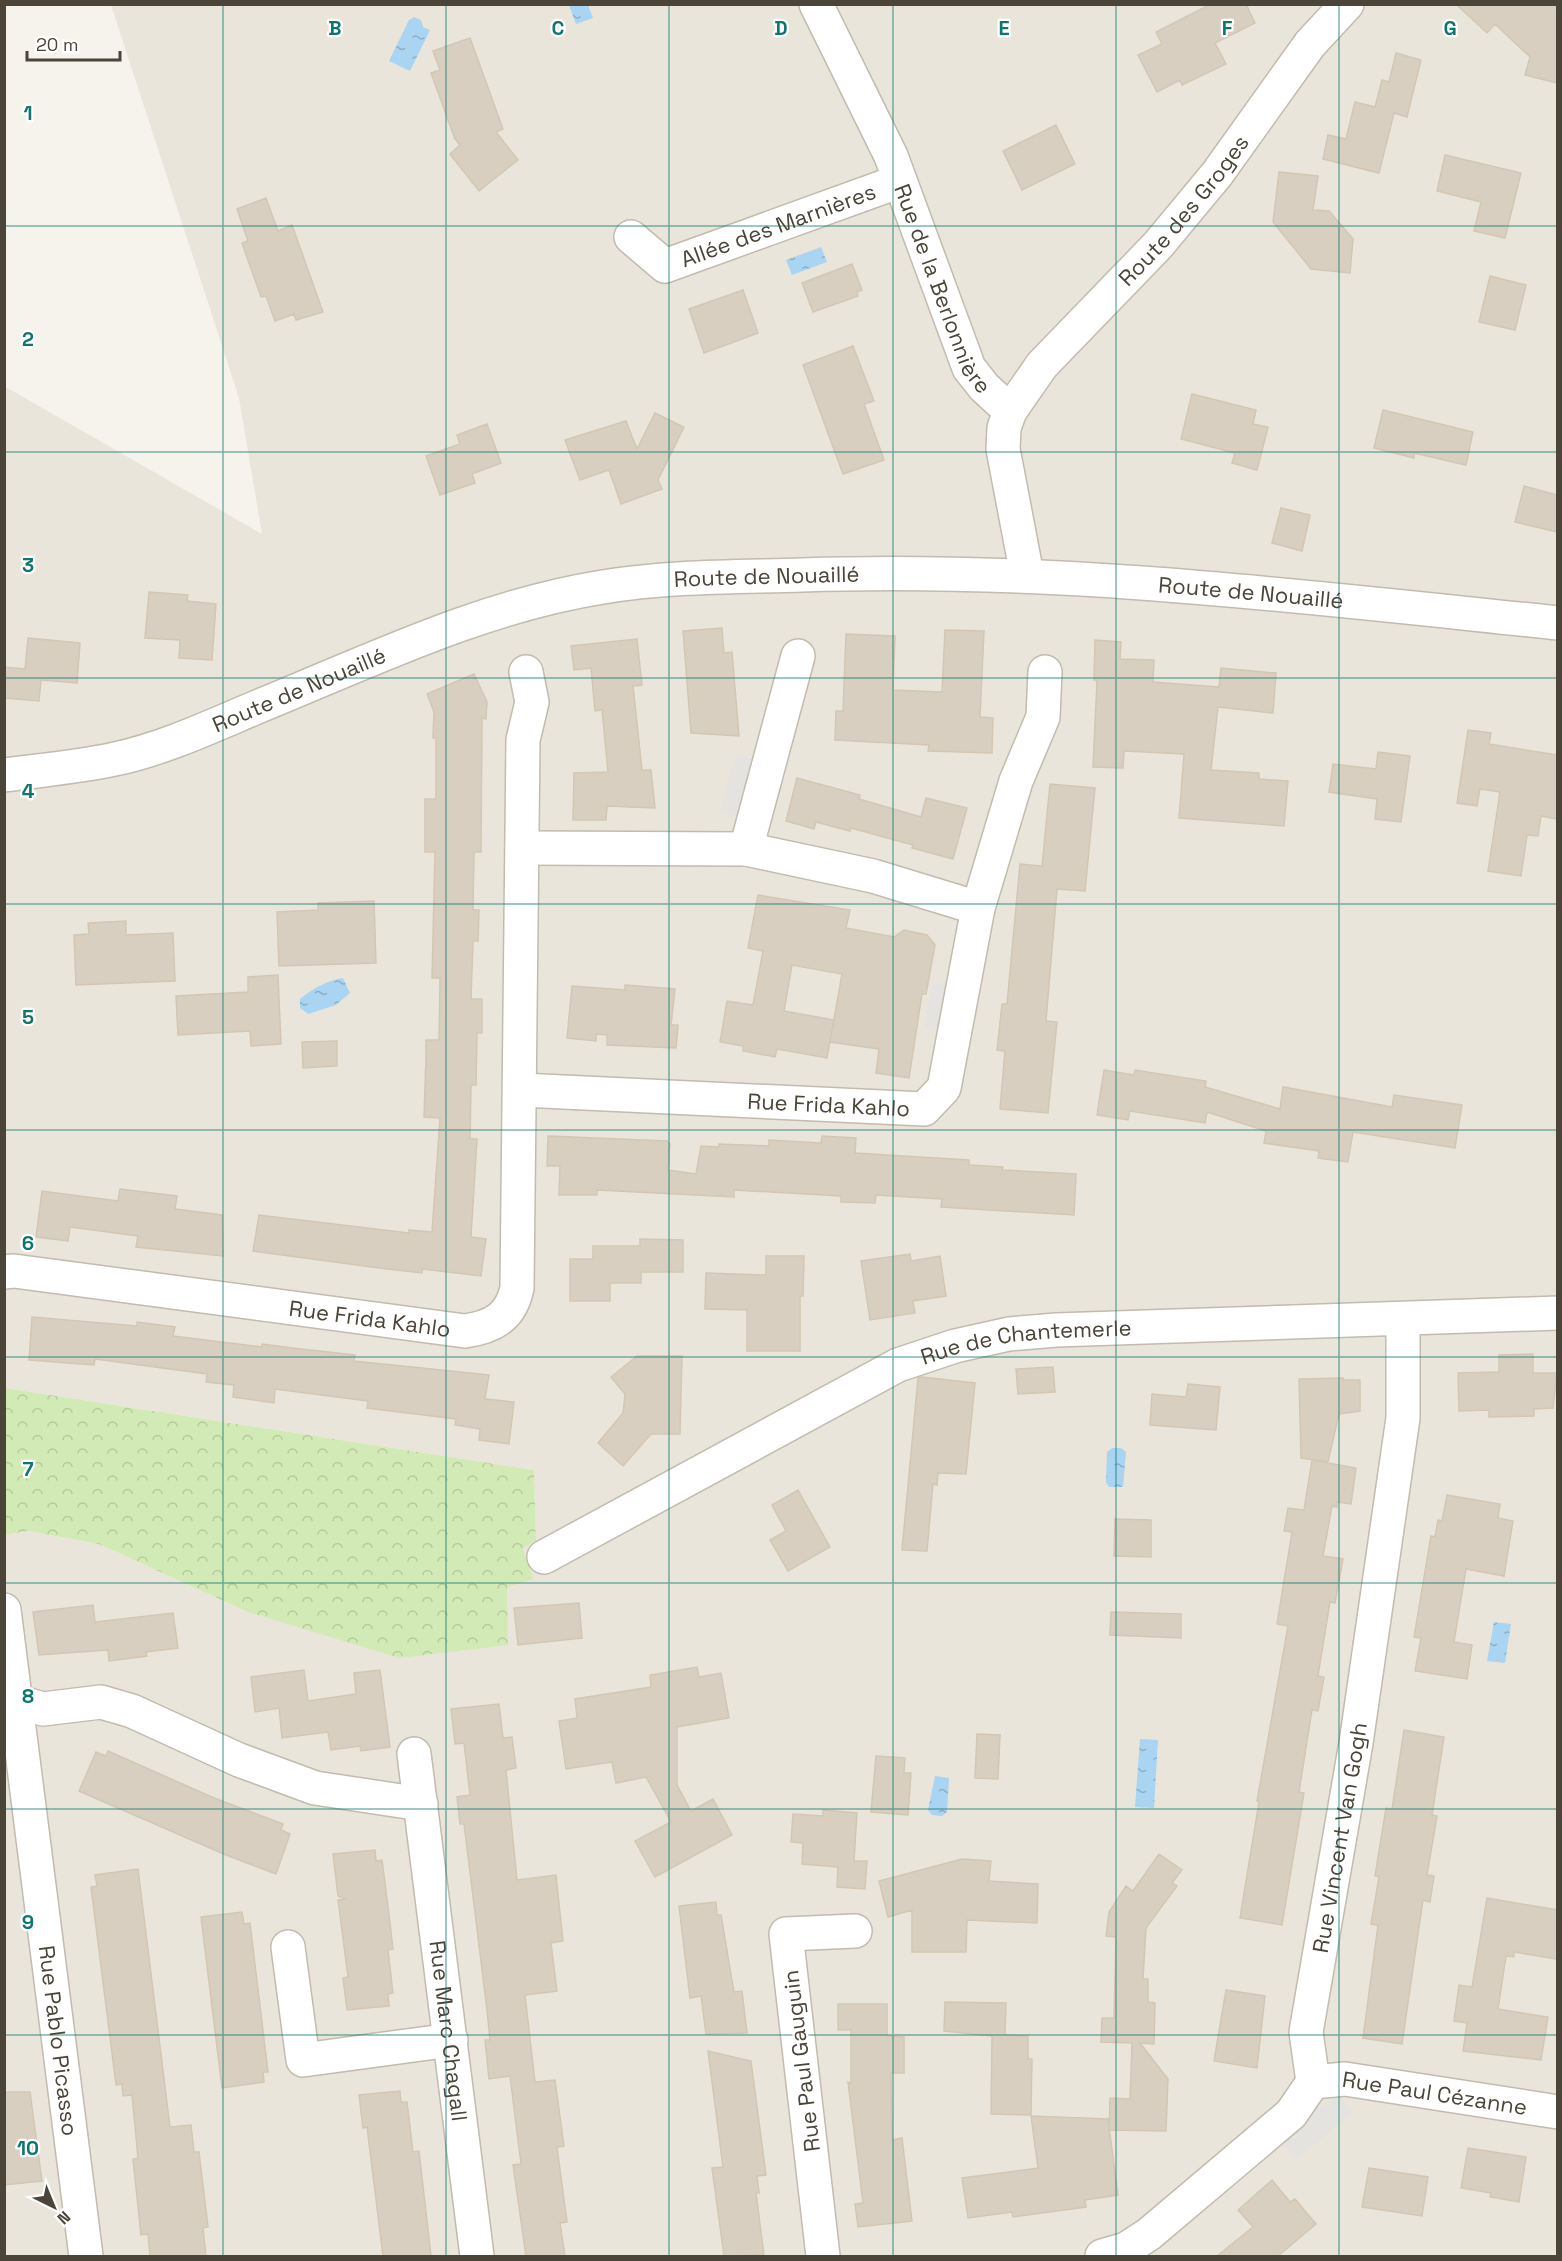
<svg xmlns="http://www.w3.org/2000/svg" width="1562" height="2261" font-family="'Space Grotesk',sans-serif">
<style>
.residential{fill:#eae5da}
.forest{fill:url(#forest-crowns)}
.parking{fill:#e5e3e0}
.water{fill:url(#water-ripples)}
.building{fill:#d8cfc1;stroke:#d3c7b4;stroke-width:1.5}
.lines{fill:none;stroke-linecap:round;stroke-linejoin:round}
.minor-casing{stroke:#c2bbae;stroke-width:36}
.minor{stroke:#fff;stroke-width:33}
.grid{fill:none;stroke:#0f766e;stroke-width:1.5;stroke-opacity:0.55}
.labels{text-anchor:middle;stroke-width:4.5;stroke-linejoin:round;paint-order:stroke}
.street-label{font-size:22px;fill:#4b4439;stroke:#fff}
.grid-label{font-size:20px;text-anchor:middle;font-weight:bold;fill:#0f766e;stroke:#fff;stroke-width:4.5;stroke-linejoin:round;paint-order:stroke}
</style>
<defs>
<pattern id="forest-crowns" width="20" height="18" patternUnits="userSpaceOnUse" patternTransform="scale(1.5)"><rect width="20" height="18" fill="#d2eab5"/><path d="M2 6a3 3 0 1 1 6 0M12 15a3 3 0 1 1 6 0" fill="none" stroke="#b6ca9c"/></pattern>
<pattern id="water-ripples" width="26" height="14" patternUnits="userSpaceOnUse" patternTransform="scale(1.5)"><rect width="26" height="14" fill="#a9d4f2"/><path d="M2 4q2-2 4 0t4 0M15 11q2-2 4 0t4 0" fill="none" stroke="#8caec5"/></pattern>
</defs>
<rect width="100%" height="100%" fill="#f6f3ec"/>
<path class="residential" d="M111 5H1557V2256H5V1535L28 1531 99 1544 248 1612 507 1587 532 1579 523 1548 536 1541 534 1470 5 1388 4 386 262 534 239 398Z"/>
<path class="forest" d="M5 1388 534 1470 536 1541 523 1548 533 1579 507 1587 508 1645 399 1658 248 1612 99 1544 28 1531 5 1535Z"/>
<path class="parking" d="M735 756 759 759 742 817 720 812Z
M932 982 956 986 948 1032 924 1028Z
M1338 2095 1353 2111 1297 2160 1276 2138Z"/>
<path class="water" d="M569 5H588L593 18 576 24Z
M414 17 421 20 423 27 430 30 410 71 389 61 409 20Z
M821 247 827 262 792 275 786 260Z
M343 978 350 993 336 1005 308 1014 300 1008V999C314 988 326 981 343 978Z
M1112 1448H1121L1126 1452 1123 1487H1109L1106 1482 1107 1452Z
M1494 1622 1511 1624 1505 1663 1487 1661Z
M1140 1739 1158 1740 1154 1808 1135 1807Z
M935 1776 949 1778 947 1812 942 1816 932 1815 928 1810Z"/>
<path class="building" d="M1211 4H1246L1255 23 1215 43 1226 64 1182 85 1180 80 1157 92 1138 55 1162 44 1156 32Z
M1456 4H1557V83L1525 75 1530 57 1495 24 1487 33Z
M470 38 503 129 496 132 518 160 479 191 450 154 460 145 455 139 431 73 440 70 433 51Z
M1396 53 1421 60 1407 117 1394 113 1379 173 1323 159 1328 135 1346 139 1355 102 1375 107 1382 80 1389 82Z
M1056 125 1075 164 1022 190 1003 151Z
M1445 155 1521 173 1505 238 1474 231 1481 202 1437 191Z
M1279 172 1318 176 1313 210 1329 211 1353 239 1350 273 1311 269 1273 222Z
M266 198 278 231 292 225 323 312 296 320 294 314 275 321 266 296 261 297 242 243 248 241 237 209Z
M852 264 862 290 857 292 858 296 813 312 802 283Z
M1490 276 1526 285 1515 330 1479 322Z
M743 290 758 333 704 353 689 309Z
M853 346 874 401 864 404 884 460 843 474 803 365Z
M1192 394 1256 410 1253 424 1268 427 1257 470 1232 463 1235 453 1181 439Z
M1383 410 1473 432 1466 465 1414 453V458L1374 448Z
M655 413 684 427 658 480 662 489 621 504 609 470 580 480 565 440 626 421 637 449Z
M487 424 501 463 472 474 475 483 440 495 426 456 460 444 457 435Z
M1524 486 1557 495V532L1515 522Z
M1281 508 1310 515 1302 551 1272 543Z
M149 592 188 595 187 601 216 604 212 660 179 658 180 640 145 638Z
M722 628 724 653 732 652 739 736 691 733 683 631Z
M945 630 984 631 980 717 993 718 992 753 928 751 929 745 835 740 836 711H843L846 634 895 636 893 690 942 692Z
M28 638 80 643 77 683 41 680 39 701 4 698V667L25 669Z
M637 639 642 685 633 686 642 770H651L655 808 607 806 606 820H573L574 773 608 772 602 710 595 711 591 668 574 670 571 646Z
M1095 640 1121 642 1120 659 1154 660 1153 682 1219 687 1221 668 1276 673 1273 713 1218 707 1211 770 1259 773V779L1288 781 1284 826 1179 818 1184 754 1124 751 1123 768 1093 767 1097 680H1094Z
M474 674 487 702 486 719 482 718 481 852H474L473 910H479L478 941H473L471 999H482V1033H477L476 1085H471L470 1139H477L471 1237 486 1239 481 1276 422 1269V1273L387 1269 253 1251 259 1215 409 1233V1230L432 1232 440 1118 424 1117 426 1057V1040H439L440 978H432L435 852H425V799H436V738H433L434 712 427 694Z
M1468 730 1491 733 1489 744 1557 755V819L1541 816 1538 836 1527 835 1521 876 1488 871 1500 792 1480 789 1477 806 1457 803Z
M1378 752 1410 756 1401 822 1375 819 1377 799 1329 792 1333 764 1376 769Z
M797 778 860 795 859 799 921 817 926 798 967 808 953 859 912 848 913 845 851 828 850 831 816 822 814 829 786 821Z
M1050 784 1095 788 1085 891 1057 889 1046 1021 1057 1022 1048 1113 1000 1109 1005 1051 997 1050 1002 1004H1007L1020 864 1042 866Z
M758 895 850 910 846 928 894 937 904 930 927 935 935 945 926 994H922L909 1078 876 1073 879 1049 830 1042 842 974 792 965 784 1011 834 1020 827 1058 777 1049 775 1057 743 1051V1046L720 1042 727 1001 753 1005 763 951 748 948Z
M374 901 376 963 279 966 277 912 318 910V903Z
M126 921V935L173 933 175 981 76 985 74 935 89 934 88 923Z
M278 975 281 1044 251 1046 250 1031 178 1035 176 996 248 992V977Z
M625 985 675 989 671 1025H678L676 1048 607 1045V1035L596 1034V1041L567 1038 572 986 625 990Z
M337 1041V1066L303 1068 302 1042Z
M1104 1070 1134 1075 1135 1070 1206 1081 1205 1087 1280 1109 1283 1087 1392 1107 1394 1095 1462 1105 1455 1148 1353 1132 1348 1162 1318 1158 1319 1151 1264 1143 1266 1131 1207 1112 1205 1123 1130 1111 1128 1120 1097 1115Z
M548 1136 667 1141 670 1144 668 1170 696 1174 701 1146 719 1147V1144L769 1146V1140L821 1143 822 1136 856 1138 855 1153 969 1160V1165L1003 1167 1002 1170 1076 1174 1074 1215 941 1207 942 1199 876 1195 875 1203 841 1202V1196L734 1190V1197L597 1190V1195H559L560 1166H547Z
M120 1189 177 1196 175 1209 222 1215 223 1256 136 1247 138 1236 70 1227 68 1241 36 1237 42 1191 118 1201Z
M640 1239 683 1240V1272H641V1283H610V1301H570V1259H593V1246H640Z
M910 1254 911 1261 940 1256 946 1296 913 1301 915 1313 870 1320 861 1261Z
M766 1256H804L803 1296H800V1351H747V1310L705 1309 706 1273 766 1275Z
M32 1317 137 1326V1322L175 1327 173 1336 262 1347V1344L301 1349 355 1355 354 1361 489 1375 485 1399 514 1402 509 1444 479 1440 480 1429 455 1425 456 1419 367 1408 368 1401 275 1389 274 1403 233 1397 234 1385 206 1382 207 1374 95 1359 94 1365 29 1360Z
M1533 1354V1373H1557L1553 1408 1534 1409V1416L1489 1417V1410L1459 1411 1458 1373 1499 1372V1355Z
M637 1356H682L680 1434H651L623 1466 598 1443 623 1413 625 1394 611 1377Z
M1053 1367 1055 1392 1018 1394 1016 1369Z
M922 1377 975 1383 966 1474 938 1473 937 1485 933 1484 927 1551 902 1550 918 1378Z
M1343 1378V1380H1360V1411L1339 1414 1328 1462 1301 1458 1299 1379Z
M1188 1384 1220 1387 1216 1430 1150 1425 1152 1394 1186 1397Z
M1312 1460 1356 1468 1351 1504 1337 1502V1507L1332 1506 1323 1556 1343 1559 1335 1603 1330 1602 1318 1676 1324 1677 1318 1711 1312 1710 1299 1792 1304 1793 1282 1925 1240 1918 1259 1802 1257 1801 1288 1626 1277 1624 1292 1532 1284 1531 1288 1508 1304 1510Z
M798 1490 830 1547 788 1571 770 1540 786 1531 772 1505Z
M1447 1495 1500 1504 1498 1518 1513 1521 1504 1576 1466 1569 1454 1642 1472 1645 1467 1679 1415 1671 1421 1638 1414 1637 1431 1536 1435 1537 1438 1520 1442 1521Z
M1115 1519 1151 1520V1557L1114 1556Z
M579 1603 582 1638 518 1645 514 1608Z
M93 1605 95 1622 173 1613 178 1648 146 1652 147 1656 109 1661 108 1650 39 1655 33 1612Z
M1111 1612 1181 1614V1638L1110 1635Z
M697 1667 699 1677 721 1673 729 1718 677 1727V1785L691 1811 713 1799 732 1835 655 1877 635 1841 671 1822 646 1777 616 1783 612 1762 566 1769 559 1721 577 1718 575 1699 651 1687 650 1675Z
M304 1670 308 1701 356 1694 354 1673 380 1670 390 1747 361 1751 360 1746 331 1750 328 1732 282 1738 279 1708 255 1712 251 1677Z
M499 1704 503 1738 512 1737 516 1768 506 1770 517 1880 556 1875 563 1941 551 1943 557 1991 525 1995 535 2082 555 2080 564 2146 557 2147 567 2222 560 2223 565 2256H526L513 2165 521 2164 510 2076 489 2079 485 2040H490L487 2010 464 1824H460L457 1797 470 1795 464 1743 455 1744 451 1709Z
M1404 1730 1444 1737 1432 1815 1437 1816 1427 1875 1434 1876 1430 1902 1423 1900 1402 2044 1363 2038 1378 1925 1371 1924 1379 1877 1375 1876 1386 1808 1392 1809Z
M977 1734 1000 1735 998 1779 975 1778Z
M108 1751 214 1798 283 1824 281 1830 290 1834 276 1874 226 1855 79 1791 96 1752 106 1756Z
M876 1756 905 1758 904 1773H911L908 1815 871 1812Z
M823 1810 857 1813 854 1861H867L865 1889 837 1887 838 1867 802 1864 803 1843 791 1842 793 1814 823 1816Z
M375 1850 376 1861 382 1860 389 1915 393 1949 388 1950 393 1993 388 1994 389 2006 347 2010 343 1978 348 1977 338 1900 345 1899 338 1896 333 1854Z
M1159 1854 1182 1870 1172 1883 1177 1886 1146 1928 1143 1979H1148V2002L1155 2003 1154 2044 1140 2043 1168 2079 1166 2131 1109 2130 1110 2098 1130 2099 1132 2043 1101 2042 1102 2018H1114L1116 1937 1106 1936 1109 1912 1126 1886 1133 1891Z
M962 1859 991 1861 989 1881 1038 1884 1037 1923 967 1920 966 1952H912V1910L888 1917 879 1881Z
M138 1869 170 2127 191 2125 194 2152H199L208 2227 203 2228 206 2256H150L148 2234 141 2235 133 2159 138 2158 132 2095 123 2096 122 2084 116 2085 91 1887 97 1886 95 1875Z
M1487 1898 1557 1910V1959L1514 1952V1957L1506 1956 1498 2009 1548 2017 1541 2060 1463 2051 1467 2023 1454 2021 1459 1985 1472 1987Z
M716 1902 717 1915H721L734 1992 742 1991 747 2033 706 2034 701 1996 690 1998 679 1906Z
M242 1912 244 1924 250 1923 268 2072H263L264 2082 222 2088 201 1917Z
M1226 1990 1265 1996 1257 2068 1214 2061Z
M945 2002 1006 2003 1005 2035 1028 2036V2059H1032L1031 2115 991 2114 992 2036 944 2031Z
M838 2004H887V2036L904 2037V2073H891L892 2140 902 2138 912 2221 858 2227 855 2204 863 2203 848 2082 851 2083V2030H838Z
M708 2051 751 2061 766 2175 757 2176 759 2193H756L764 2255 724 2256 712 2168 723 2167Z
M400 2091 401 2102H407L413 2152 419 2151 431 2256H383L367 2127 363 2128 359 2095Z
M4 2092H30L42 2181 4 2185Z
M1031 2116 1108 2119 1118 2195 1085 2200 1086 2207 1013 2217 1012 2212 968 2218 962 2178 1038 2168Z
M1468 2148 1526 2157 1519 2202 1490 2197 1491 2193 1461 2188Z
M1369 2168 1428 2177 1422 2216 1362 2207Z
M1272 2180 1290 2202 1295 2199 1316 2224 1278 2256H1217L1253 2227 1238 2210Z"/>
<g class="lines">
<g class="minor-casing">
<g id="minor">
<path id="s1" d="M816 4 891 156 969 368 984 387 1010 411 1004 428 1003 449 1027 575"/>
<path id="s2" d="M631 237 665 266 900 181"/>
<path id="s3" d="M1010 411 1042 365 1158 245 1217 174 1310 44 1347 4"/>
<path id="s4" d="M4 775C41 770 79 767 115 759 163 749 212 726 257 707 370 661 482 606 603 587 668 576 736 577 802 575 1055 566 1306 597 1558 623"/>
<path d="M522 848 746 849 873 876 978 908"/>
<path d="M746 849 798 656"/>
<path id="s5" d="M521 1090 924 1109 944 1088 978 908 1016 781 1043 717 1045 672"/>
<path id="s6" d="M4 1272 14 1271 465 1331C493 1327 511 1317 517 1288L523 740 532 702 526 672"/>
<path id="s7" d="M544 1557 898 1365 955 1346 1009 1334 1056 1330 1558 1313"/>
<path id="s8" d="M4 1610 86 2256"/>
<path d="M4 1698 43 1709 101 1702 132 1711 239 1760 315 1788 421 1804"/>
<path id="s9" d="M414 1754 477 2256"/>
<path d="M288 1947 303 2060 451 2040"/>
<path id="s10" d="M1313 2082 1345 2079 1558 2112"/>
<path d="M823 2256 786 1934 855 1931"/>
<path id="s11" d="M1102 2256 1126 2249 1149 2234 1291 2114 1313 2082 1306 2032 1356 1743 1403 1418V1319"/>
</g>
</g>
<use href="#minor" class="minor"/>
</g>
<path class="grid" d="M223 4V2256M446 4V2256M669 4V2256M893 4V2256M1116 4V2256M1339 4V2256M4 226H1558M4 452H1558M4 678H1558M4 904H1558M4 1130H1558M4 1357H1558M4 1583H1558M4 1809H1558M4 2035H1558"/>
<g class="labels">
<g class="street-label">
<text dy="8" stroke="none"><textPath href="#s3" startOffset="266">Route des Groges</textPath></text>
<text dy="8" stroke="none"><textPath href="#s2" startOffset="165">Allée des Marnières</textPath></text>
<text dy="8" stroke="none"><textPath href="#s1" startOffset="312">Rue de la Berlonnière</textPath></text>
<text dy="8" stroke="none"><textPath href="#s4" startOffset="795">Route de Nouaillé</textPath></text>
<text dy="8" stroke="none"><textPath href="#s4" startOffset="1280">Route de Nouaillé</textPath></text>
<text dy="8" stroke="none"><textPath href="#s4" startOffset="309">Route de Nouaillé</textPath></text>
<text dy="8" stroke="none"><textPath href="#s5" startOffset="308">Rue Frida Kahlo</textPath></text>
<text dy="8" stroke="none"><textPath href="#s6" startOffset="369">Rue Frida Kahlo</textPath></text>
<text dy="8" stroke="none"><textPath href="#s7" startOffset="534">Rue de Chantemerle</textPath></text>
<text dy="8" stroke="none"><textPath href="#s11" startOffset="525">Rue Vincent Van Gogh</textPath></text>
<text dy="8" stroke="none"><textPath href="#s9" startOffset="279">Rue Marc Chagall</textPath></text>
<text dy="8" stroke="none"><textPath href="#s8" startOffset="434">Rue Pablo Picasso</textPath></text>
<text transform="translate(801 2061) rotate(-97)" y="8">Rue Paul Gauguin</text>
<text dy="8" stroke="none"><textPath href="#s10" startOffset="123">Rue Paul Cézanne</textPath></text>
</g>
</g>
<g class="grid-label">
<text x="335" y="35">B</text>
<text x="558" y="35">C</text>
<text x="781" y="35">D</text>
<text x="1004" y="35">E</text>
<text x="1227" y="35">F</text>
<text x="1450" y="35">G</text>
<text x="28" y="120">1</text>
<text x="28" y="346">2</text>
<text x="28" y="572">3</text>
<text x="28" y="798">4</text>
<text x="28" y="1024">5</text>
<text x="28" y="1250">6</text>
<text x="28" y="1476">7</text>
<text x="28" y="1703">8</text>
<text x="28" y="1929">9</text>
<text x="28" y="2155">10</text>
</g>
<rect width="1562" height="2261" fill="none" stroke="#4b4439" stroke-width="12"/>
<g transform="translate(54 2207) rotate(137)" stroke="#ffffff" stroke-width="4.5" paint-order="stroke">
<path d="M0-4.5L10 22L0 15L-10 22Z" fill="#4b4439"/>
<text y="-9" font-size="16" font-weight="bold" text-anchor="middle" fill="#4b4439">N</text>
</g>
<path d="M27 51v9h93v-9" fill="none" stroke="#4b4439" stroke-width="3"/>
<text x="36" y="51" font-size="18" fill="#4b4439" stroke="#ffffff" stroke-width="4.5" paint-order="stroke">20 m</text>
</svg>
